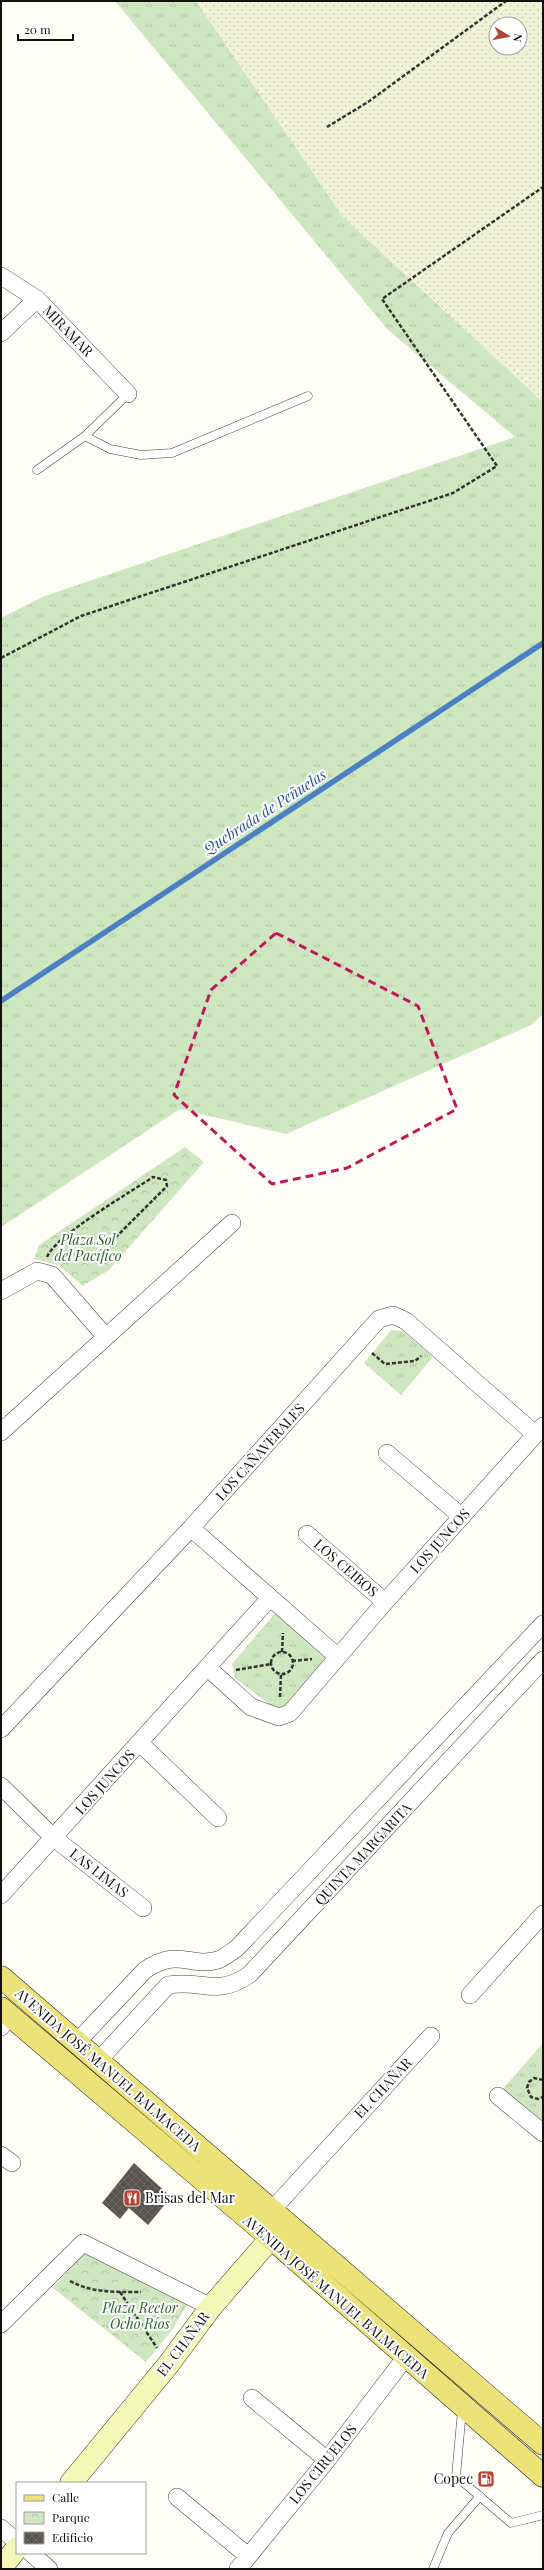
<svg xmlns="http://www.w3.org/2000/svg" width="544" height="2570" font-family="'Playfair Display',serif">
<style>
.farmland{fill:url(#farmland-dots);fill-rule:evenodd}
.grass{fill:url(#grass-tufts)}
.park{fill:url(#park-crowns)}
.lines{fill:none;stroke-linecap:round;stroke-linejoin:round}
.stream{stroke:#4c80c2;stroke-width:5.5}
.building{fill:url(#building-cross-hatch)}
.lane-casing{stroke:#444;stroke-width:9}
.street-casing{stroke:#444;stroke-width:18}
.secondary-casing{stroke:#333;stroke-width:23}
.primary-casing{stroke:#222;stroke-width:23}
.path{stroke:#333;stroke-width:2.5;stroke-dasharray:4 2;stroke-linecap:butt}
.lane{stroke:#fff;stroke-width:8}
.street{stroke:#fff;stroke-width:17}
.secondary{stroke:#f4f8b7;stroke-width:22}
.primary{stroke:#ece278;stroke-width:22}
.marked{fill:none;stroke:#c2185b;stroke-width:3;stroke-dasharray:8 5;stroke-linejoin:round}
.labels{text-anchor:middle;stroke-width:4;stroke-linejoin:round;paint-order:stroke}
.street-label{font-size:14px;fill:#111;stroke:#fff}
.park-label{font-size:14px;font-style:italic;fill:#296426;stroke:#fff}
.poi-label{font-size:14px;fill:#111;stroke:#fff;text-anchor:start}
.water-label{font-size:15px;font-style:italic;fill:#245398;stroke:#fff}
</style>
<defs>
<pattern id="farmland-dots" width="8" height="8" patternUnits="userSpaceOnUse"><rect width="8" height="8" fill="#f1f3d7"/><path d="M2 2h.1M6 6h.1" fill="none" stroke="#cecfb8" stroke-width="1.8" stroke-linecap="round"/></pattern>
<pattern id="grass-tufts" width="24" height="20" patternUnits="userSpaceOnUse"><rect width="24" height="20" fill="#cfe7c1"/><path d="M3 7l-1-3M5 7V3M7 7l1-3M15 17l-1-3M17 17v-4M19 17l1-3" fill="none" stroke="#b1c5a5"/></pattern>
<pattern id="park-crowns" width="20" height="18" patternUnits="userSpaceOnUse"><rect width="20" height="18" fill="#cfe7c1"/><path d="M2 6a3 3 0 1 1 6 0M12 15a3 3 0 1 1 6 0" fill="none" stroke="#b1c5a5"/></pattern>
<pattern id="building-cross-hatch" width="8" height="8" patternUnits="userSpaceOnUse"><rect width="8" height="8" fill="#59544e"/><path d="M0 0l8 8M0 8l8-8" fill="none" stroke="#6c6863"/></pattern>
</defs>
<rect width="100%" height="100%" fill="#fefef6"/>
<path class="farmland" d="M196 1H543V402L343 217ZM496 24H520V48H496Z"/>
<path class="grass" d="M115 1H196L343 217 543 402V1014L531 1025 286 1134 180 1109 1 1227V618L45 596 515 437 388 330Z
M391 1330 403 1331 433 1357 401 1395 364 1363Z
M275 1613 288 1616 326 1652V1662L286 1707 274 1708 235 1678 232 1664Z
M543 2043V2127L501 2091Z"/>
<path class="park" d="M185 1147 204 1162 109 1270 83 1286 58 1265 34 1259 39 1245Z
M86 2251 188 2303 172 2330 146 2362 53 2288Z"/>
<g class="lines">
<path class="stream" d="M1 1001 543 643"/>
</g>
<path class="building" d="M134 2163 171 2197 148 2225 129 2208 120 2219 102 2203Z"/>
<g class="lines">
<g class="lane-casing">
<path id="lane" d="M128 394 85 436 110 449 141 455 172 453 308 396
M37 470 85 436
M462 2410 456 2476 511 2523 543 2515
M433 2569 448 2533 480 2496"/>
</g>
<g class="street-casing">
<path id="street" d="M1 276 37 299 128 394
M1 333 37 299
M1 1291 37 1271 52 1275 105 1336
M1 1432 232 1223
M387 1453 462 1517
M191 1528 338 1657
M307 1534 385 1602
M207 1667 251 1707 279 1717 290 1713 385 1602 543 1426
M1 1729 191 1528 379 1319 393 1315 406 1321 535 1434
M140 1743 218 1818
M1 1786 54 1838 143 1908
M1 1895 270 1598
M470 1995 543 1914
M1 2027 10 2016
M77 2042 145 1970C180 1947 188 1968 218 1960 224 1958 231 1952 237 1948L543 1624
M99 2060 168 1985C203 1979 216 1998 250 1974L543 1660
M498 2096 543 2133
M1 2155 12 2163
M271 2211 431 2036
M1 2324 83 2243 211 2307
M252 2398 327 2460
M177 2497 248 2556
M1 2528 17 2542
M31 2553 49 2569
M238 2569 327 2460 405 2358"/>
</g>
<g class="secondary-casing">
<path id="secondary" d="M71 2483 168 2365 211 2307 271 2238 289 2234
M1 2568 17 2548"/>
</g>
<g class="primary-casing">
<path id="primary" d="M1 1977 543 2444
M1 2008 271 2238 543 2476"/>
</g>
<path class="path" d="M327 127 368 102 506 1
M1 658 81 616 453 493 497 466 382 299 543 187
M47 1257C56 1235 131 1192 153 1177L166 1180 167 1186 114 1239 96 1244 67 1235
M372 1353 385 1364 415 1361 421 1356
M282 1652 283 1633
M271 1663a11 11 0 1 1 22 0a11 11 0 1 1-22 0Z
M292 1661 312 1659
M236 1670 271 1664
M280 1697 281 1674
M543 2080 534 2078 529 2082 527 2088 531 2097 538 2099 543 2097
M70 2281C92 2293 116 2292 141 2292
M120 2292 157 2348"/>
<use href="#lane" class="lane"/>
<use href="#street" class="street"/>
<use href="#secondary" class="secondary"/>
<use href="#primary" class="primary"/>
</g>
<path class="marked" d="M276 933 418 1006 457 1109 347 1168 272 1184 174 1095 211 990Z"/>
<defs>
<g id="restaurant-square" transform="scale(0.9)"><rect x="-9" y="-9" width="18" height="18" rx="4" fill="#b54335" stroke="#fff"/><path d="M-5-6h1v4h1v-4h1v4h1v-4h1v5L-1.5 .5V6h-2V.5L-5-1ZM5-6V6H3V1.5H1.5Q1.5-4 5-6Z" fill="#fff"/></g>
<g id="fuel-square" transform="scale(0.9)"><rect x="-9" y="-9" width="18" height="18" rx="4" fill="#b54335" stroke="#fff"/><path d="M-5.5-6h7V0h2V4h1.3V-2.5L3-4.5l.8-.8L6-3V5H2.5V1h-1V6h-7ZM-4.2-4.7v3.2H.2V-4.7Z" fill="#fff"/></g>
</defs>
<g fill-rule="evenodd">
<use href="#restaurant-square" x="132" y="2198"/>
<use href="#fuel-square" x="486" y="2479"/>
</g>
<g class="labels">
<g class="street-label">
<text transform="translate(68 331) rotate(46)" y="5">MIRAMAR</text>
<text transform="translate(260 1452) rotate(-48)" y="5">LOS CAÑAVERALES</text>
<text transform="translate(440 1541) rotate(-48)" y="5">LOS JUNCOS</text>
<text transform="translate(346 1568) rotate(41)" y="5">LOS CEIBOS</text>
<text transform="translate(105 1782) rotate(-48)" y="5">LOS JUNCOS</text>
<text transform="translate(363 1854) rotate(-47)" y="5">QUINTA MARGARITA</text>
<text transform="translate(99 1873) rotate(38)" y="5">LAS LIMAS</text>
<text transform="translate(108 2070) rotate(41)" y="5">AVENIDA JOSÉ MANUEL BALMACEDA</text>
<text transform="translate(383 2088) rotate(-47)" y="5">EL CHAÑAR</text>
<text transform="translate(336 2297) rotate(41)" y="5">AVENIDA JOSÉ MANUEL BALMACEDA</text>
<text transform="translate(183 2344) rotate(-53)" y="5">EL CHAÑAR</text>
<text transform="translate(323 2464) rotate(-51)" y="5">LOS CIRUELOS</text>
</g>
<g class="park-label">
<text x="88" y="1245">Plaza Sol<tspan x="88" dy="16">del Pacífico</tspan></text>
<text x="140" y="2313">Plaza Rector<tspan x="140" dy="16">Ocho Ríos</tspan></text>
</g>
<g class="poi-label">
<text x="145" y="2203">Brisas del Mar</text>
<text x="473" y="2484" text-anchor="end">Copec</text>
</g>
<g class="water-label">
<text transform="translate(265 812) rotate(-33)" y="5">Quebrada de Peñuelas</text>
</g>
</g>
<rect width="544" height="2570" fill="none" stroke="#111111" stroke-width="4"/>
<rect x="16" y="2482" width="130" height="72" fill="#ffffff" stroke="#a0a0a0"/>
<rect x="24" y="2495" width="20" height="6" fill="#ece278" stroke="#a0a0a0"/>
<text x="52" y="2502" font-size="12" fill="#111111">Calle</text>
<rect x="24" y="2512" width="20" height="12" fill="url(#park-crowns)" stroke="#a0a0a0"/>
<text x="52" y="2522" font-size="12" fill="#111111">Parque</text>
<rect x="24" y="2532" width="20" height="12" fill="url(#building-cross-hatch)" stroke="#a0a0a0"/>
<text x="52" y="2542" font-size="12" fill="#111111">Edificio</text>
<g transform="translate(508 36) rotate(100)"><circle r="19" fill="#ffffff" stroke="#a0a0a0"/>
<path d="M0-3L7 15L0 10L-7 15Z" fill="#b54335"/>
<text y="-6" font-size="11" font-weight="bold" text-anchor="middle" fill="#111111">N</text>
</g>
<path d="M18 34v6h55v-6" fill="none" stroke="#111111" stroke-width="2"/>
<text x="24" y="34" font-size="12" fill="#111111" stroke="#ffffff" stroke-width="3" paint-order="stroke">20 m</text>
</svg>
